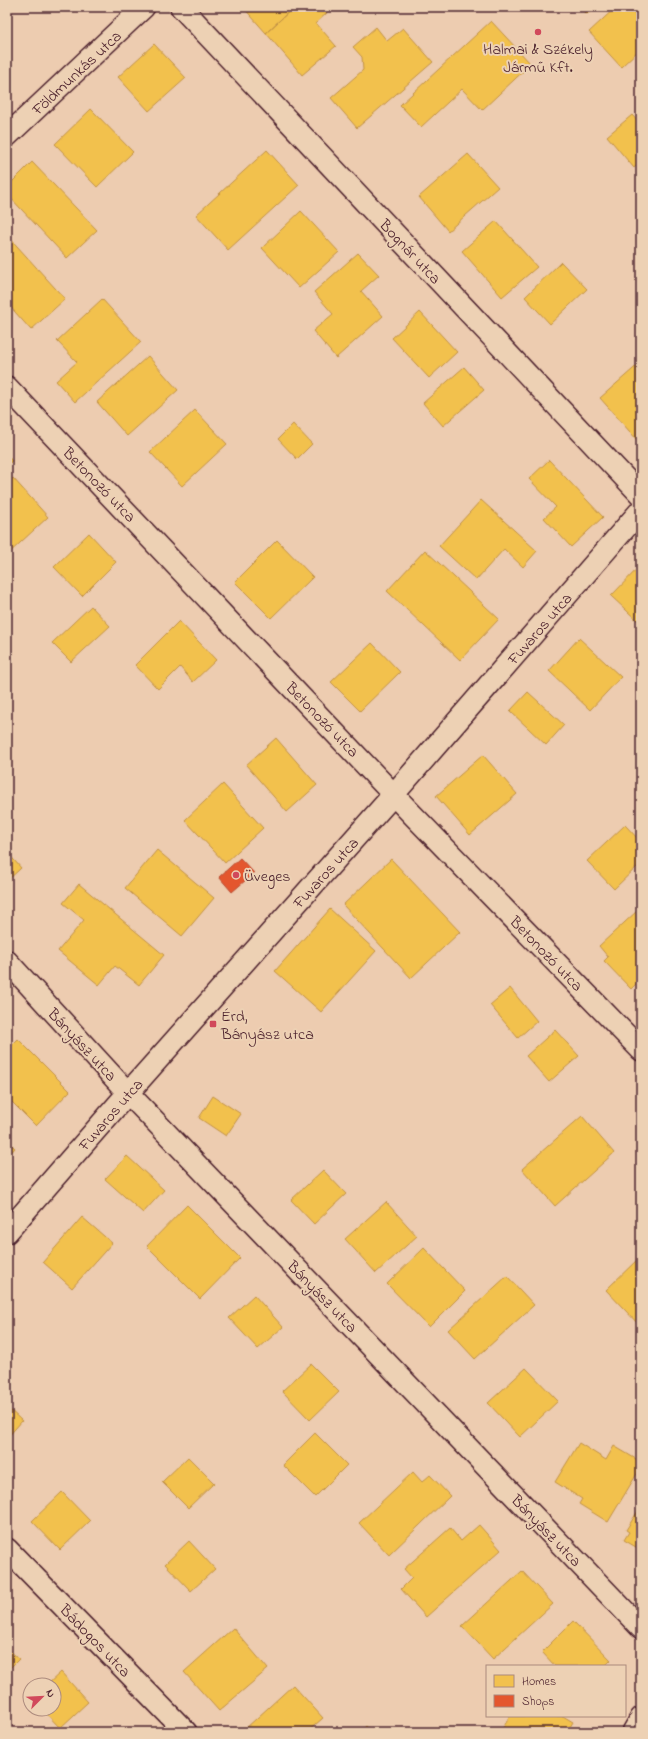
<svg xmlns="http://www.w3.org/2000/svg" width="648" height="1739" font-family="'Indie Flower',sans-serif">
<style>
.homes{fill:#f2c14e;stroke:#c09044}
.shops{fill:#e4572e;stroke:#b6462d}
.lines{fill:none;stroke-linecap:round;stroke-linejoin:round}
.street-casing{stroke:#4a1f2b;stroke-width:24}
.street{stroke:#edd1b4;stroke-width:21}
.poi-dot{fill:#d1495b;stroke:#edd1b4;stroke-width:1.5}
.labels{text-anchor:middle;stroke-width:4;stroke-linejoin:round;paint-order:stroke}
.poi-label{font-size:16px;fill:#4a1f2b;stroke:#edd1b4;text-anchor:start}
.street-label{font-size:16px;fill:#4a1f2b;stroke:#edd1b4}
</style>
<rect width="100%" height="100%" fill="#edccb0"/>
<filter id="ink" filterUnits="userSpaceOnUse"><feTurbulence type="fractalNoise" baseFrequency=".025" numOctaves="2"/><feDisplacementMap in="SourceGraphic" scale="8" xChannelSelector="R" yChannelSelector="G"/><feConvolveMatrix kernelMatrix="1 2 1 2 8 2 1 2 1" color-interpolation-filters="sRGB"/></filter>
<g filter="url(#ink)">
<path class="homes" d="M243 7H294L266 33Z
M294 7H321L327 13 316 23 336 46 302 75 266 33Z
M580 7H594L587 14Z
M616 7H628L641 21V48L621 67 589 32Z
M491 21 531 64 482 110 462 89 421 127 400 105Z
M376 27 387 41 403 28 433 62 357 128 331 98 363 70 362 57 353 47Z
M154 44 186 78 149 111 118 77Z
M91 109 133 152 97 187 55 144Z
M632 115 641 125V162L634 168 607 136Z
M267 150 299 185 228 250 196 215Z
M468 154 498 187 448 231 419 197Z
M32 162 97 230 67 258 7 194V187Z
M301 211 339 252 299 288 262 248Z
M496 221 537 267 502 297 462 251Z
M7 235 65 299 31 330 7 303Z
M358 253 379 275 361 291 383 316 336 358 313 331 333 314 314 292Z
M561 262 587 289 550 324 525 297Z
M102 299 141 342 75 402 56 381 77 362 57 341Z
M420 312 457 352 429 378 392 338Z
M148 356 178 390 127 436 97 402Z
M641 362V439L638 441 600 398Z
M464 367 484 390 443 426 423 403Z
M195 410 227 444 182 486 150 452Z
M293 424 312 444 297 459 278 439Z
M7 455 12 461 7 465Z
M549 460 603 517 571 547 544 518 556 507 529 479Z
M13 478 48 517 7 555V483Z
M481 500 537 551 523 567 504 549 476 580 439 546Z
M89 533 116 562 82 596 54 567Z
M277 540 313 577 271 618 235 582Z
M425 550 499 619 460 660 387 591Z
M641 565V624L611 596Z
M91 606 110 626 71 662 52 643Z
M179 621 216 660 193 682 180 667 158 689 135 665Z
M579 638 621 677 590 710 549 671Z
M372 643 400 672 360 711 331 682Z
M528 692 564 725 546 745 510 711Z
M276 738 317 785 287 812 246 765Z
M483 755 517 794 470 835 436 796Z
M223 784 263 828 225 863 185 820Z
M625 825 641 842V863L614 889 587 861Z
M157 850 214 898 182 936 125 888Z
M7 852 21 868 7 881Z
M391 859 460 932 411 978 343 905Z
M79 884 164 955 139 985 115 966 99 985 58 951 84 920 63 903Z
M330 909 376 951 321 1012 275 971Z
M637 911 641 915V979L631 989 604 961 608 957 599 946Z
M510 988 537 1021 518 1038 490 1005Z
M555 1030 579 1056 549 1082 526 1056Z
M18 1039 70 1091 36 1126 7 1097V1050Z
M213 1096 241 1114 226 1136 199 1118Z
M582 1116 614 1153 555 1206 522 1169Z
M7 1141 15 1148 7 1157Z
M641 1141V1152L636 1146Z
M127 1156 164 1190 143 1213 105 1179Z
M323 1170 346 1194 314 1224 291 1200Z
M386 1202 417 1236 376 1273 345 1239Z
M187 1205 240 1258 200 1299 147 1246Z
M82 1217 112 1243 72 1288 43 1262Z
M424 1248 465 1291 429 1327 387 1284Z
M641 1256V1327L606 1290Z
M507 1276 534 1305 475 1359 448 1330Z
M254 1295 283 1327 258 1349 229 1318Z
M311 1364 339 1392 310 1420 282 1391Z
M526 1368 558 1401 520 1437 488 1403Z
M7 1407 22 1421 7 1438Z
M315 1433 347 1465 315 1497 283 1465Z
M579 1443 606 1460 614 1446 641 1462V1467L608 1522 579 1504 582 1499 555 1482Z
M188 1457 214 1483 188 1508 162 1482Z
M413 1472 422 1482 430 1475 450 1496 389 1555 359 1523Z
M62 1492 90 1521 60 1550 32 1521Z
M641 1506V1550L624 1540 629 1532 626 1530Z
M479 1525 501 1550 426 1617 401 1589 412 1578 404 1569 450 1528 461 1541Z
M189 1541 215 1569 191 1591 165 1564Z
M522 1571 553 1604 493 1659 462 1626Z
M573 1621 611 1660 605 1666H555L542 1652Z
M233 1628 268 1669 219 1711 184 1672Z
M7 1648 19 1659 7 1671Z
M61 1672 88 1702 60 1728 42 1709H54V1685H47Z
M293 1685 323 1718 307 1732H247L245 1729Z
M510 1716H563L573 1722 567 1732H511L503 1728Z
M366 1726 372 1732H360Z"/>
<path class="shops" d="M240 858 254 873 232 892 219 877Z"/>
<g class="lines">
<g class="street-casing">
<path id="street" d="M181 7 641 495
M7 136 144 7
M7 387 409 811 641 1050
M7 961 128 1093 641 1628
M7 1232 128 1093 394 794 641 510
M7 1549 186 1732
M633 1732 641 1718"/>
</g>
<use href="#street" class="street"/>
</g>
</g>
<g class="poi-dot">
<circle cx="538" cy="32" r="4"/>
<circle cx="236" cy="875" r="4"/>
<rect x="209" y="1020" width="8" height="8" rx="2"/>
</g>
<g class="labels">
<g class="poi-label">
<text x="538" y="54" text-anchor="middle">Halmai &amp; Székely<tspan x="538" dy="18">Jármű Kft.</tspan></text>
<text x="244" y="881">Üveges</text>
<text x="221" y="1021">Érd,<tspan x="221" dy="18">Bányász utca</tspan></text>
</g>
<g class="street-label">
<text transform="translate(76 72) rotate(-43)" y="6">Földmunkás utca</text>
<text transform="translate(411 251) rotate(47)" y="6">Bognár utca</text>
<text transform="translate(100 484) rotate(46)" y="6">Betonozó utca</text>
<text transform="translate(539 628) rotate(-49)" y="6">Fuvaros utca</text>
<text transform="translate(323 719) rotate(46)" y="6">Betonozó utca</text>
<text transform="translate(325 872) rotate(-48)" y="6">Fuvaros utca</text>
<text transform="translate(547 953) rotate(46)" y="6">Betonozó utca</text>
<text transform="translate(83 1044) rotate(47)" y="6">Bányász utca</text>
<text transform="translate(110 1114) rotate(-49)" y="6">Fuvaros utca</text>
<text transform="translate(323 1296) rotate(46)" y="6">Bányász utca</text>
<text transform="translate(547 1530) rotate(46)" y="6">Bányász utca</text>
<text transform="translate(96 1640) rotate(46)" y="6">Bádogos utca</text>
</g>
</g>
<rect width="648" height="1739" fill="none" stroke="#edd1b4" stroke-width="24"/>
<rect x="12" y="12" width="624" height="1715" fill="none" stroke="#4a1f2b" stroke-width="1.5" filter="url(#ink)"/>
<rect x="486" y="1665" width="140" height="52" fill="#edd1b4" stroke="#ac8a7d"/>
<rect x="494" y="1675" width="20" height="12" fill="#f2c14e" stroke="#ac8a7d"/>
<text x="522" y="1685" font-size="12" fill="#4a1f2b">Homes</text>
<rect x="494" y="1695" width="20" height="12" fill="#e4572e" stroke="#ac8a7d"/>
<text x="522" y="1705" font-size="12" fill="#4a1f2b">Shops</text>
<g transform="translate(42 1697) rotate(66)"><circle r="19" fill="#edd1b4" stroke="#ac8a7d"/>
<path d="M0-3L7 15L0 10L-7 15Z" fill="#d1495b"/>
<text y="-6" font-size="11" font-weight="bold" text-anchor="middle" fill="#4a1f2b">N</text>
</g>
</svg>
